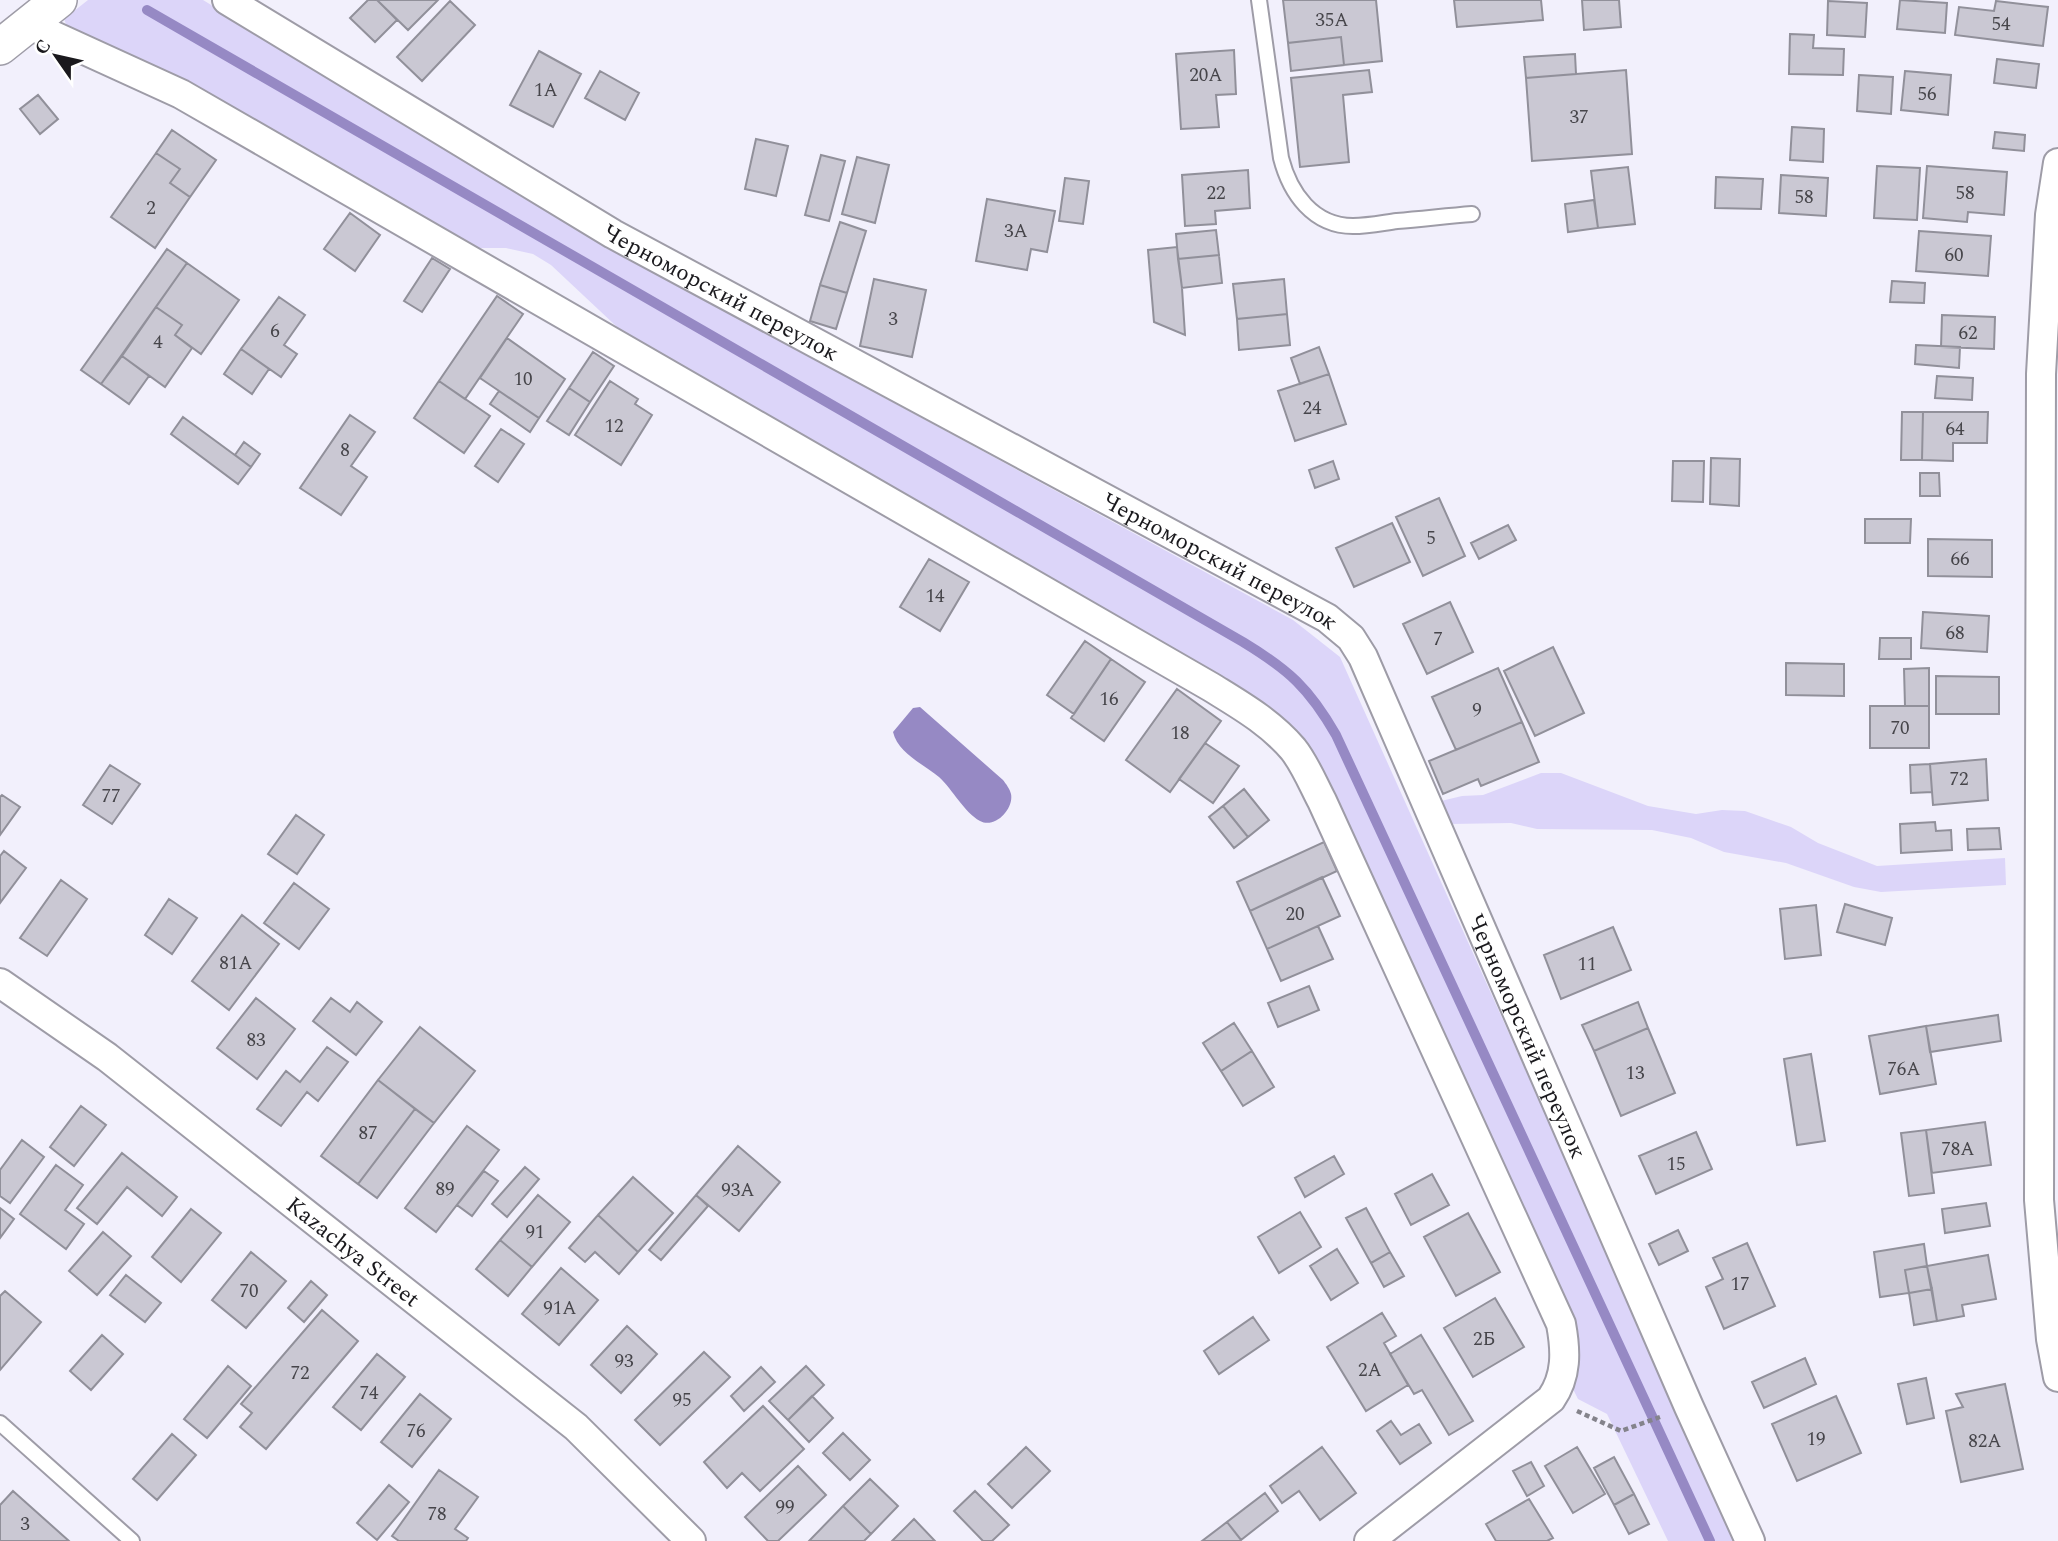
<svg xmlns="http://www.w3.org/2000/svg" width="2058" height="1541" font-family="Spectral,serif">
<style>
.green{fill:#dcd5f9}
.water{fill:#9689c4}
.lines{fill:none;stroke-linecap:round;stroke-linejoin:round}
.stream{stroke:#9689c4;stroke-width:10}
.building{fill:#cac8d3;stroke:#91909a;stroke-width:2}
.service-casing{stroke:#9e9ca7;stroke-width:18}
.minor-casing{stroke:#9e9ca7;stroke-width:32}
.tertiary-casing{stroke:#9e9ca7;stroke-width:38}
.path{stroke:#84838b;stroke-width:4.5;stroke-dasharray:5 3.5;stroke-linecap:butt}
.service{stroke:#fff;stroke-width:14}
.minor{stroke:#fff;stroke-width:28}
.tertiary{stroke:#fff;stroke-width:35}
.labels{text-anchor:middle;stroke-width:6;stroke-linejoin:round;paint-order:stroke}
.number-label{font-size:19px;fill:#46454a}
.street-label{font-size:23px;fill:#1a191d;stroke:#fff}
</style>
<rect width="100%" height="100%" fill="#f2f0fc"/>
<path class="green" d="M88 0H203L606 246 1293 620 1340 657 1737 1541H1668L1607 1414 1578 1399 1573 1389 1576 1376V1350L1304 748 632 341 551 265 533 254 506 248H470L68 29 64 19Z
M1541 773H1561L1648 806 1696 814 1722 810 1745 811 1791 827 1818 843 1877 866 2005 858 2006 885 1881 892 1854 887 1786 863 1724 852 1691 838 1652 830 1537 829 1511 823 1451 824 1441 801 1462 796 1483 795Z"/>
<path class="water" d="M920 707 1003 780C1006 784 1010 789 1011 794 1014 809 995 829 980 821 964 812 953 790 939 777 923 764 898 753 893 732L913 708Z"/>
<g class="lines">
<path class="stream" d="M147 10 1243 642C1289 670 1309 688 1336 735L1710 1541"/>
</g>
<path class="building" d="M368 0H377L397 20 375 42 350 18Z
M377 0H438L408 30Z
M1283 0H1376L1382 61 1344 65 1341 37 1288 43Z
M1454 0H1541L1543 20 1457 27Z
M1582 0H1619L1621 27 1584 30Z
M1900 0 1947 3 1945 33 1897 29Z
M450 1 475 25 422 81 397 57Z
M1828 1 1867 3 1865 37 1827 35Z
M1996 1 2048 7 2043 46 1955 35 1959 7 1994 11Z
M1790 34 1814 35 1813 48 1844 49 1843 75 1789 74Z
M1341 37 1344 65 1291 71 1288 43Z
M1234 50 1236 94 1216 95 1219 127 1181 129 1176 54Z
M539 51 581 74 553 127 510 105Z
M1575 54 1576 74 1526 78 1524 57Z
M1997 59 2039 64 2036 88 1994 83Z
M1369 70 1372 92 1343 95 1349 162 1300 167 1291 78Z
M1626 70 1632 154 1532 161 1526 78Z
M600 71 639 93 625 120 585 98Z
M1905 71 1951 75 1948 115 1901 110Z
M1859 75 1893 77 1891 114 1857 111Z
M38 95 58 119 40 134 20 109Z
M1792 127 1824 129 1823 162 1790 160Z
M172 130 216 160 190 197 170 183 180 169 156 153Z
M1995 132 2025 135 2024 151 1993 148Z
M756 139 788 146 776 196 745 189Z
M156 153 180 169 170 183 190 197 155 248 111 217Z
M821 155 845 161 829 221 805 215Z
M857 157 889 165 875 223 842 214Z
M1877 166 1920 168 1917 220 1874 218Z
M1927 166 2007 172 2004 215 1968 212 1967 222 1923 218Z
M1628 167 1635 224 1598 228 1591 171Z
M1248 170 1250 208 1215 211 1216 224 1185 226 1182 175Z
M1781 175 1828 178 1826 216 1779 213Z
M1716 177 1763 179 1761 209 1715 208Z
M1065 178 1089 181 1083 224 1059 221Z
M987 199 1055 211 1047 252 1031 249 1027 270 976 261Z
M1594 200 1598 228 1568 232 1565 204Z
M350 213 380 235 355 271 324 249Z
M840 222 866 231 847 293 820 285Z
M1216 230 1219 255 1178 259 1176 234Z
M1919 231 1991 236 1988 276 1916 271Z
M1177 247 1182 288 1185 335 1154 322 1148 250Z
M167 249 187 263 101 384 81 370Z
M1219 255 1222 283 1182 288 1178 259Z
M432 258 450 269 422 312 404 301Z
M187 263 239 300 201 354 175 335 182 325 156 307Z
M874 279 926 290 912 357 860 346Z
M1284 279 1287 314 1237 319 1233 284Z
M1892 281 1925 283 1924 303 1890 302Z
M820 285 847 293 836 329 810 321Z
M497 296 523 314 465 399 439 381Z
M279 297 305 315 284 345 297 354 281 377 241 349Z
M156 307 182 325 175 335 192 348 165 387 122 356Z
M1287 314 1290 345 1239 350 1237 319Z
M1942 315 1995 317 1994 349 1941 347Z
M507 338 565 379 539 418 480 378Z
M1916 345 1960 347 1959 368 1915 364Z
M1319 347 1329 374 1300 384 1291 358Z
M241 349 269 369 252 394 224 374Z
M593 352 614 366 590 402 569 388Z
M122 356 149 376 129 404 101 384Z
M1329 374 1346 424 1295 441 1278 391Z
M1937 376 1973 378 1972 400 1935 398Z
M439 381 490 416 464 453 414 418Z
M610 381 638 399 635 404 652 415 621 465 575 435Z
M569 388 590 402 569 435 547 421Z
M499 391 539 418 530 432 490 404Z
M1902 412H1923L1922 460H1901Z
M1923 412H1988L1987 443H1953V461L1922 460Z
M350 415 375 432 351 466 367 477 341 515 300 488Z
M183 417 251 467 238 484 171 434Z
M501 429 524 444 498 482 475 466Z
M244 442 260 454 251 467 235 455Z
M1711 458 1740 459 1739 506 1710 504Z
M1333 461 1339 479 1315 488 1309 470Z
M1673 461H1704L1703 502 1672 501Z
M1920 473H1939L1940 496H1920Z
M1439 498 1465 556 1423 576 1396 517Z
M1865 519H1911L1910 543H1865Z
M1392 523 1410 562 1354 587 1336 548Z
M1508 525 1516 540 1479 559 1471 543Z
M1928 539 1992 540V577L1928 576Z
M929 559 969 582 940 631 900 607Z
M1450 602 1473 652 1427 674 1403 624Z
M1923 612 1989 616 1987 652 1921 648Z
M1880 638H1911V659H1879Z
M1085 641 1111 659 1074 714 1047 695Z
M1553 647 1584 713 1535 736 1504 671Z
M1111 659 1145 682 1104 741 1071 718Z
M1786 663 1844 664V696L1786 695Z
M1498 668 1522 722 1456 750 1432 697Z
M1929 668V706H1905L1904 669Z
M1936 676 1999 677V714H1936Z
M1177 689 1221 721 1170 792 1126 760Z
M1870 706H1929V748H1870Z
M1522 722 1539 762 1481 786 1478 779 1443 794 1429 761Z
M1205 743 1239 766 1213 803 1179 779Z
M1986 759 1988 800 1933 805 1930 764Z
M1930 764 1932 792 1911 793 1910 765Z
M110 765 140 784 112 824 83 805Z
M1244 789 1269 820 1248 837 1223 806Z
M2 795 20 807 0 835V797Z
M1223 806 1248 837 1234 848 1209 817Z
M296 815 324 835 297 874 268 854Z
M1935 822 1936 831 1951 830 1952 850 1901 853 1900 824Z
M1999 828 2001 849 1968 850 1967 829Z
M1324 842 1337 871 1250 911 1237 882Z
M4 851 26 868 0 903V856Z
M1322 877 1340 916 1267 949 1250 911Z
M61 880 87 899 47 956 20 938Z
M294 883 329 909 299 949 264 923Z
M169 899 197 918 172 954 145 935Z
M1845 904 1892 918 1885 945 1837 932Z
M1816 905 1821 955 1785 959 1780 909Z
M242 915 279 944 229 1010 192 981Z
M1318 926 1333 959 1281 981 1267 949Z
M1613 927 1631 970 1561 999 1544 955Z
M1309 986 1319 1010 1278 1027 1268 1003Z
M256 998 295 1029 257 1079 217 1048Z
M331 998 350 1012 357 1002 382 1022 356 1055 313 1021Z
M1638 1002 1648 1028 1594 1051 1582 1025Z
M1998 1015 2001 1041 1930 1052 1926 1026Z
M1234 1023 1252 1051 1221 1071 1203 1043Z
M1926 1026 1936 1084 1880 1094 1869 1036Z
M420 1027 475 1071 434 1123 378 1080Z
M1648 1028 1675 1093 1621 1116 1594 1051Z
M327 1047 348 1062 318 1101 307 1092 281 1126 257 1109 286 1071 300 1082Z
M1252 1051 1274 1087 1243 1106 1221 1071Z
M1811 1054 1825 1141 1797 1145 1784 1059Z
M378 1080 415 1109 358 1184 321 1156Z
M81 1106 106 1125 74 1166 50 1147Z
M415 1109 434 1123 377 1198 358 1184Z
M1985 1122 1991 1165 1932 1173 1926 1130Z
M467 1126 499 1150 436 1232 405 1208Z
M1926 1130 1934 1193 1909 1196 1901 1133Z
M1696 1132 1712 1169 1656 1194 1639 1156Z
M22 1140 44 1157 10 1203 0 1196V1170Z
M738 1146 780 1182 739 1231 696 1195Z
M122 1153 177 1197 162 1216 127 1187 97 1224 77 1208Z
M1334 1156 1344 1174 1305 1197 1295 1178Z
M56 1165 83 1185 65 1210 84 1224 66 1249 20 1214Z
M525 1167 539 1179 507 1217 492 1204Z
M484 1171 498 1181 472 1216 457 1205Z
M1432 1174 1449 1205 1411 1225 1395 1194Z
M633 1177 673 1213 638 1252 598 1215Z
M538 1195 570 1222 532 1267 500 1240Z
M696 1195 708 1206 661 1260 649 1250Z
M1986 1203 1990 1226 1945 1233 1942 1209Z
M0 1208 14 1219 0 1238Z
M1366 1208 1390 1252 1371 1263 1346 1218Z
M191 1209 221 1233 181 1282 152 1257Z
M1300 1212 1321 1247 1279 1273 1258 1237Z
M1468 1213 1500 1272 1456 1296 1424 1237Z
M598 1215 638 1252 619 1274 595 1252 585 1262 569 1248Z
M1678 1230 1688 1251 1659 1265 1649 1244Z
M103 1232 131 1256 97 1295 69 1271Z
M500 1240 532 1267 508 1296 476 1269Z
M1747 1243 1775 1306 1724 1329 1706 1287 1723 1279 1713 1258Z
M1924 1244 1927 1266 1905 1270 1909 1293 1880 1297 1874 1252Z
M1337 1249 1358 1283 1331 1300 1310 1266Z
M251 1252 286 1281 246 1328 212 1300Z
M1390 1252 1404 1276 1384 1287 1371 1263Z
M1988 1255 1996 1299 1962 1305 1964 1316 1937 1321 1927 1266Z
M1927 1266 1932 1289 1909 1293 1905 1270Z
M561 1268 598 1300 559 1345 522 1314Z
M126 1275 161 1303 145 1322 110 1295Z
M311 1281 327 1295 304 1322 288 1308Z
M1932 1289 1937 1321 1914 1325 1909 1293Z
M5 1291 41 1322 0 1370V1296Z
M1495 1298 1524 1347 1473 1377 1444 1328Z
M322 1310 358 1341 266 1449 240 1427 252 1413 241 1404Z
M1382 1313 1396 1336 1384 1343 1408 1385 1366 1411 1327 1347Z
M1253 1317 1269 1340 1219 1374 1204 1351Z
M627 1326 657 1354 621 1393 591 1365Z
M102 1335 123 1354 91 1390 70 1371Z
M1421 1335 1473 1421 1449 1435 1422 1390 1414 1394 1390 1354Z
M704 1352 730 1377 660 1445 635 1420Z
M377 1354 405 1377 361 1430 333 1407Z
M1805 1358 1816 1384 1764 1408 1752 1382Z
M228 1366 251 1386 207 1438 184 1419Z
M806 1366 824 1385 788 1420 769 1401Z
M761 1367 775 1382 744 1411 731 1396Z
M1926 1378 1934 1418 1907 1424 1898 1384Z
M2005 1384 2023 1469 1961 1482 1946 1411 1963 1407 1956 1394Z
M420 1394 451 1419 412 1467 381 1442Z
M812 1396 833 1418 809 1442 788 1420Z
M1836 1396 1861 1453 1797 1481 1772 1424Z
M763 1406 804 1449 760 1491 742 1473 727 1488 704 1462Z
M1391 1421 1401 1435 1419 1424 1431 1443 1400 1464 1377 1431Z
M843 1433 870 1460 850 1480 823 1453Z
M172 1434 196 1455 157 1500 133 1479Z
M1026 1447 1050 1471 1012 1508 988 1484Z
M1322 1447 1356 1493 1320 1520 1299 1491 1282 1503 1270 1486Z
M1577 1447 1605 1494 1573 1513 1545 1466Z
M1614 1457 1634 1494 1614 1505 1594 1468Z
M1531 1462 1544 1486 1527 1496 1513 1471Z
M798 1466 826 1495 778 1541H768L745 1517Z
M439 1470 478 1497 455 1529 468 1538 466 1541H399L392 1536Z
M870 1479 898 1506 871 1534 843 1506Z
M389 1485 409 1502 377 1540 357 1523Z
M13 1491 69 1541H0V1505Z
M975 1491 1009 1525 992 1541H983L954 1511Z
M1265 1493 1278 1511 1241 1540 1227 1522Z
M1634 1494 1649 1524 1629 1534 1614 1505Z
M1529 1499 1553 1538 1547 1541H1496L1486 1524Z
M843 1506 871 1534 864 1541H809Z
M914 1519 935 1541H892Z
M1227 1522 1242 1541H1202Z"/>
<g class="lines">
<g class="service-casing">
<path id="service" d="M1259 0 1281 158C1290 193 1313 226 1353 226 1368 226 1382 223 1397 221 1422 219 1447 216 1472 214
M0 1423 132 1541"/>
</g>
<g class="minor-casing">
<g id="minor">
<path id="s1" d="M227 0 613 234 1327 618 1351 638 1363 657 1689 1407 1750 1541"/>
<path d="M30 25 181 94 1211 687C1240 705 1270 722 1293 749 1305 764 1313 784 1322 801L1561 1324C1566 1351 1567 1376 1551 1399L1369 1541"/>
<path d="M2058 163 2050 215 2041 374 2039 1200 2051 1339 2058 1377"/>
<path id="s2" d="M0 983 107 1057 576 1427 691 1541"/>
</g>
</g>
<g class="tertiary-casing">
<path id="tertiary" d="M0 47 59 0"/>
</g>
<path class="path" d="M1577 1411 1621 1431 1660 1417"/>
<use href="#service" class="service"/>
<use href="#minor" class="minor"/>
<use href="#tertiary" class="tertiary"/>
</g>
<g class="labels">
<g class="number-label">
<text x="1332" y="26">35А</text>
<text x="2001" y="30">54</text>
<text x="1206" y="81">20А</text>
<text x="546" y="96">1А</text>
<text x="1927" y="100">56</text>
<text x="1579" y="123">37</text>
<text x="1216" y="199">22</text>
<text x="1965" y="199">58</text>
<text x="1804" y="203">58</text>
<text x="151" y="214">2</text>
<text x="1016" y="237">3А</text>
<text x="1954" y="261">60</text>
<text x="893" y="325">3</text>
<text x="275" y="337">6</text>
<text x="1968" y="339">62</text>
<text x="158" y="348">4</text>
<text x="523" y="385">10</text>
<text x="1312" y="414">24</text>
<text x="614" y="432">12</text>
<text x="1955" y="435">64</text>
<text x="345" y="456">8</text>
<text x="1431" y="544">5</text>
<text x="1960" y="565">66</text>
<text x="935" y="602">14</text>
<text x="1955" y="639">68</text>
<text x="1438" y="645">7</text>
<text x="1109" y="705">16</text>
<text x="1477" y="716">9</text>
<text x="1900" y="734">70</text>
<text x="1180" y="739">18</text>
<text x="1959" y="785">72</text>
<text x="111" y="802">77</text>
<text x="1295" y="920">20</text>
<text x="236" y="969">81А</text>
<text x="1587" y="970">11</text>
<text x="256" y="1046">83</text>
<text x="1904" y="1075">76А</text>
<text x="1635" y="1079">13</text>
<text x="368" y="1139">87</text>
<text x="1958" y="1155">78А</text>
<text x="1676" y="1170">15</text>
<text x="445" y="1195">89</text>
<text x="738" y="1196">93А</text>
<text x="535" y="1238">91</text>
<text x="1740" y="1290">17</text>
<text x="249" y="1297">70</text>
<text x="560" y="1314">91А</text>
<text x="1484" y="1345">2Б</text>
<text x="624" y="1367">93</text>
<text x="1370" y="1376">2А</text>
<text x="300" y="1379">72</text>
<text x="369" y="1399">74</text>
<text x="682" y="1406">95</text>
<text x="416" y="1437">76</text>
<text x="1816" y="1445">19</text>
<text x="1985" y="1447">82А</text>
<text x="785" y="1513">99</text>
<text x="437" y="1520">78</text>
<text x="25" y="1530">3</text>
</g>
<g class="street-label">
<text dy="8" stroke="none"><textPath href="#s1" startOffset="574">Черноморский переулок</textPath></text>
<text dy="8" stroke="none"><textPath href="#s1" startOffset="1141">Черноморский переулок</textPath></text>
<text dy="8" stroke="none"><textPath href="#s1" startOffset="1729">Черноморский переулок</textPath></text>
<text dy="8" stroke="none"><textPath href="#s2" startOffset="444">Kazachya Street</textPath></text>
</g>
</g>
<g transform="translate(56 56) rotate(304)" stroke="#ffffff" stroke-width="5" paint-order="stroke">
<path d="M0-5L12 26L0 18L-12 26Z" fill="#1a191d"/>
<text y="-10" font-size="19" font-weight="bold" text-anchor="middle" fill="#1a191d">С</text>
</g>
</svg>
